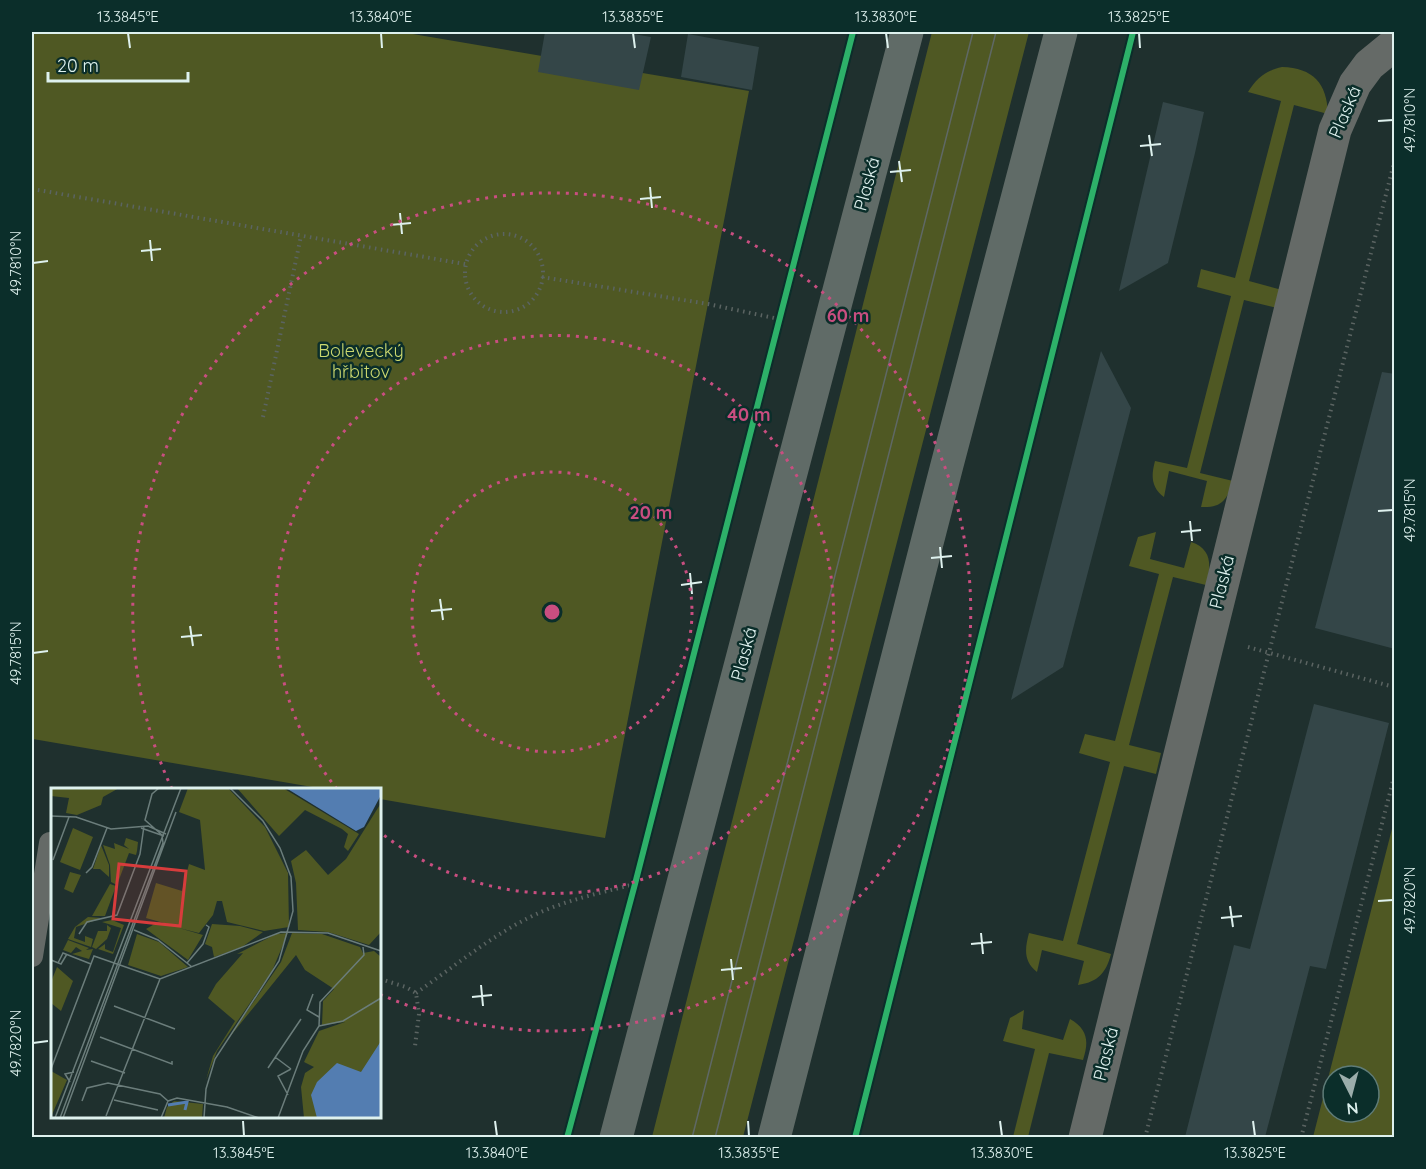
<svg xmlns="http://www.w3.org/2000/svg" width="1426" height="1169" font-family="Quicksand,sans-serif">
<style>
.green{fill:#4f5823;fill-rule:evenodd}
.building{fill:#344648}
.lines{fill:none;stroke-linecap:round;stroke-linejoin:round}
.path{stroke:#5b6462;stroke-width:4;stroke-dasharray:1.5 4.5;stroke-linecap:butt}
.lane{stroke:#656a67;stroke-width:22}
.street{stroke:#656a67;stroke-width:33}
.primary{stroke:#606b67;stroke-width:33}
.tram{stroke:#5f6865;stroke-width:1.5}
.cycleway-casing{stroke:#0b2e2a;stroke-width:10}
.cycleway{stroke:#2db169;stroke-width:6}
.ticks{fill:none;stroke:#def1ee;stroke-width:2}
.ring{fill:none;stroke:#c94e80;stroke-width:3;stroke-dasharray:3 6}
.labels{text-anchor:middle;stroke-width:5;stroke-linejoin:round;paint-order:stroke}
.street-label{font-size:18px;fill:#def1ee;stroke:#0b2e2a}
.park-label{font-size:18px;fill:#cbd86f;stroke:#0b2e2a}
.inset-river{fill:none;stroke:#537db1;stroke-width:3}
.inset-road{fill:none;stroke:#6b7d7b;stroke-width:1.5}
.view{fill:#d73c3c;fill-opacity:0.15;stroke:#d73c3c;stroke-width:3}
.inset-edge{fill:none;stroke:#def1ee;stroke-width:3}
.centre{fill:#c94e80;stroke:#0b2e2a;stroke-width:3}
.ring-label{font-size:18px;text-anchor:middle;font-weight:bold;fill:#c94e80;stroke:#0b2e2a;stroke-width:5;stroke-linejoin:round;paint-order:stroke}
.neatline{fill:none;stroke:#def1ee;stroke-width:2}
.ticks-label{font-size:15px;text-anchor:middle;fill:#def1ee}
</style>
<rect width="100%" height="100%" fill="#1f302e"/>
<path class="green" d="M32 32H401L749 91 605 838 380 799V790L324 789 33 739 32 743Z
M932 32H1029L743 1137H652Z
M1282 67C1313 68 1327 83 1328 114L1294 105 1249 281 1282 290 1277 308 1244 300 1200 473 1233 481C1227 500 1222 508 1201 507L1207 481 1169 471 1164 497C1151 487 1151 476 1155 461L1187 468 1231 296 1197 287 1201 269 1235 278 1281 101 1248 92C1257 78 1265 71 1282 67Z
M1156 532 1150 559 1184 568 1191 542C1213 549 1211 567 1206 585L1173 577 1129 745 1161 753 1156 774 1124 766 1077 944 1111 954C1106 973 1098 982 1078 985L1084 961 1042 950 1037 972C1023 961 1025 948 1029 933L1063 941 1110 762 1079 753 1085 734 1115 741 1159 574 1129 566 1138 537Z
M1394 821V1137H1313ZM1333 1076H1369V1112H1333Z
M1024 1010 1022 1029 1063 1040 1070 1019C1088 1029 1089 1042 1083 1060L1049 1053 1028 1137H1013L1035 1049 1003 1041 1010 1018Z"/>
<path class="building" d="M545 32H622L651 37 639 90 538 72Z
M688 34 759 47 752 90 681 77Z
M1163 102 1204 112 1195 153 1168 263 1119 291Z
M1101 351 1131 408 1104 511 1063 667 1011 700Z
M1382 372 1395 374V649L1315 628Z
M1314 704 1389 723 1326 969 1310 966 1265 1137H1185L1234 945 1250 949Z"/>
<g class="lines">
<path class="path" d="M32 189 465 264
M465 273a39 39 0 1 1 78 0a39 39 0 1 1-78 0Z
M542 277 708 304 779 319
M263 417 301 236
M1248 647 1394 687
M380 979 406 987 416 993 419 1014 415 1046
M416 993C455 966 497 931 541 912 571 899 604 892 635 884
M1145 1138 1394 163
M1301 1138 1394 777"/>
<path class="lane" d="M32 956 50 843"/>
<path class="street" d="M1085 1138 1335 130 1355 84 1369 65 1391 47 1394 45"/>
<path class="primary" d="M616 1138 907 32
M774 1138 947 465 1061 32"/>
<path class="tram" d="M692 1138 973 32
M715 1138 996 32"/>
<g class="cycleway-casing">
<path id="cycleway" d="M567 1138 635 884 853 32
M855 1138 1133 32"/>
</g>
<use href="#cycleway" class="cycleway"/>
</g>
<path class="ticks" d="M128 33 130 48M381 33 382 48M633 33 635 48M886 33 888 48M1139 33 1140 48M1378 121 1393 120M1149 135 1152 156M1140 146 1161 144M899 161 902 182M890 172 911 170M650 187 652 208M640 199 661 197M400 213 402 234M390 225 411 223M150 240 152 261M141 251 161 249M33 263 48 261M1378 511 1393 510M1190 521 1192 541M1181 532 1201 530M940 547 942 568M931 558 952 556M690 573 692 594M681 585 702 582M440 599 443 620M431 611 452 609M190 626 193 646M181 637 202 635M33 653 48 651M1378 901 1393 900M1230 906 1233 927M1221 918 1242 916M981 933 983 954M971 944 992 942M731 959 733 980M721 970 742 968M481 985 483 1006M472 997 492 995M33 1043 48 1041M243 1121 244 1136M495 1121 497 1136M748 1121 749 1136M1000 1121 1002 1136M1253 1121 1255 1136"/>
<g class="ring">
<circle cx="552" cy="612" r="140"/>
<path d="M337 789A279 279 0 1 1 380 832"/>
<path d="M172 789A419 419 0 1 1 382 995"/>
</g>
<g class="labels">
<g class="street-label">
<text transform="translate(1345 112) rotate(-67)" y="6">Plaská</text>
<text transform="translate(867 184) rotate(-75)" y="6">Plaská</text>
<text transform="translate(1222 582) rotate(-76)" y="6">Plaská</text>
<text transform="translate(744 654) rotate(-75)" y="6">Plaská</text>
<text transform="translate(1106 1054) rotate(-76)" y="6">Plaská</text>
</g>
<g class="park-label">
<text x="361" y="357">Bolevecký<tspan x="361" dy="21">hřbitov</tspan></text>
</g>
</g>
<g transform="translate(51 788)">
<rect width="330" height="330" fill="#1f302e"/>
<path d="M0 0H68L52 9 50 17 26 27 15 25 18 10 0 8ZM137 0H177L214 39 237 85 238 139 213 143 176 134 171 113H166L162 127 148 145 128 140 152 147 137 172 95 141 107 134 127 139 95 130 105 95 131 103 138 76 154 82 149 32 128 24ZM186 0H232L308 46 297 63 293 59 297 46 291 41 254 22 228 48ZM330 15V144L318 157 277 144 247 142 245 95 240 73 255 62 277 87 295 71ZM22 40 42 49 29 82 9 74ZM75 50 87 54 86 63 85 67 78 65 66 97 60 94 59 77 52 57 64 61 63 55 78 61 73 57ZM50 57 58 77V89L49 81H42ZM19 84 30 87 22 105 13 101ZM59 96 65 98 54 128H41ZM37 129 51 130 25 139 23 150 34 154V148L42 151 40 159 17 151 24 139ZM61 132 73 137 62 166 47 161 54 156V161L62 164 70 140 51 134ZM161 136 189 138 212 144 191 159 163 169 161 159 154 156ZM56 137 60 140 56 151 45 161 41 159 47 143H56ZM237 145 221 183 166 263 155 292 162 268 184 233 157 210 165 196 192 165 186 166 225 146ZM241 145 271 146 309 159 312 165 323 163 330 169V265L279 330H253L250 299 254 285 263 279 253 274 268 243 294 234 271 237 272 213 283 201 254 182 245 167 177 251 230 174ZM86 146 108 154 137 179 110 188 77 177ZM17 152 38 160 35 162 42 161 38 171 21 166 31 163 25 159 20 165 12 162ZM6 179 22 193 10 223 0 215V194ZM0 283 16 292 0 329 1 311ZM123 313 152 316 151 330H113L116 319Z" fill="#4f5823"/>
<path d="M235 0H330V7L313 39 305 43ZM330 253V330H266L260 307 266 294 286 275 310 284Z" fill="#537db1"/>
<path class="inset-river" d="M117 317 136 314 134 322"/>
<path class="inset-road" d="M0 28 25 29 60 41 97 38 115 46M90 40 113 48M2 72 18 29M35 85 41 79 56 40M83 142 107 152 141 179M28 146 36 134 66 127 89 66 93 38M0 172 10 176 16 166M7 175 12 165 40 176M136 175 152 156 158 139 155 137M262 206 256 222 268 229M63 218 124 241M268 238 292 233 330 210M49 249 121 276V273M224 269 240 281M40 273 74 285M217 280 250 231M0 281 43 168 109 191 230 144 277 145 330 163M19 294 14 286 23 284M237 307 227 288 240 281M63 312 107 322M31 313 36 300 57 295 109 306 117 313M117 313 126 310 176 319 208 330M55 328 109 191M4 330 130 0M9 330 112 55 111 47 94 32 101 6 108 0M12 330 125 24M110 330 117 313M153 330 155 301 164 271 228 173 242 123 240 89 229 60 212 33 179 0M227 330 252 263 268 238 269 214 313 167 312 159"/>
<path class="view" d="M68 76 135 83 129 138 62 131Z"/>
<rect width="330" height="330" class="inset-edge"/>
</g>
<circle cx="552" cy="612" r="9" class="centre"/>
<g class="ring-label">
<text x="848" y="322">60 m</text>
<text x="749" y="421">40 m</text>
<text x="651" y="519">20 m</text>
</g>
<rect width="1426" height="1169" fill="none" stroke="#0b2e2a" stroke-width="66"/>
<g transform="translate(1351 1094) rotate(174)"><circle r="28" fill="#0b2e2a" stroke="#5f7c78" stroke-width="1.5"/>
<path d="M0-4.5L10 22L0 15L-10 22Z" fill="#9badab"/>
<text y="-9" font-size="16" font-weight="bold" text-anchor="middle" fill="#def1ee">N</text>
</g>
<path d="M48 72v9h140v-9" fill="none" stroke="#def1ee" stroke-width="3"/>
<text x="57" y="72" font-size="18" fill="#def1ee" stroke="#0b2e2a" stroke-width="4.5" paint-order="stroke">20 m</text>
<rect x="33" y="33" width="1360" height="1103" class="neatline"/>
<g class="ticks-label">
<text x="128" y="22">13.3845°E</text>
<text x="381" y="22">13.3840°E</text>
<text x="633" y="22">13.3835°E</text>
<text x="886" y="22">13.3830°E</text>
<text x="1139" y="22">13.3825°E</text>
<text transform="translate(1410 120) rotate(-90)" y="5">49.7810°N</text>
<text transform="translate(16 263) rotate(-90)" y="5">49.7810°N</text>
<text transform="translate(1410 510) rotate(-90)" y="5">49.7815°N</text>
<text transform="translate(16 653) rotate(-90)" y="5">49.7815°N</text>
<text transform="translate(1410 900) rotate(-90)" y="5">49.7820°N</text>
<text transform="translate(16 1043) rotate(-90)" y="5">49.7820°N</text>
<text x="244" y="1158">13.3845°E</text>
<text x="497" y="1158">13.3840°E</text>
<text x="749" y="1158">13.3835°E</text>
<text x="1002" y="1158">13.3830°E</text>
<text x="1255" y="1158">13.3825°E</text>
</g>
</svg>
